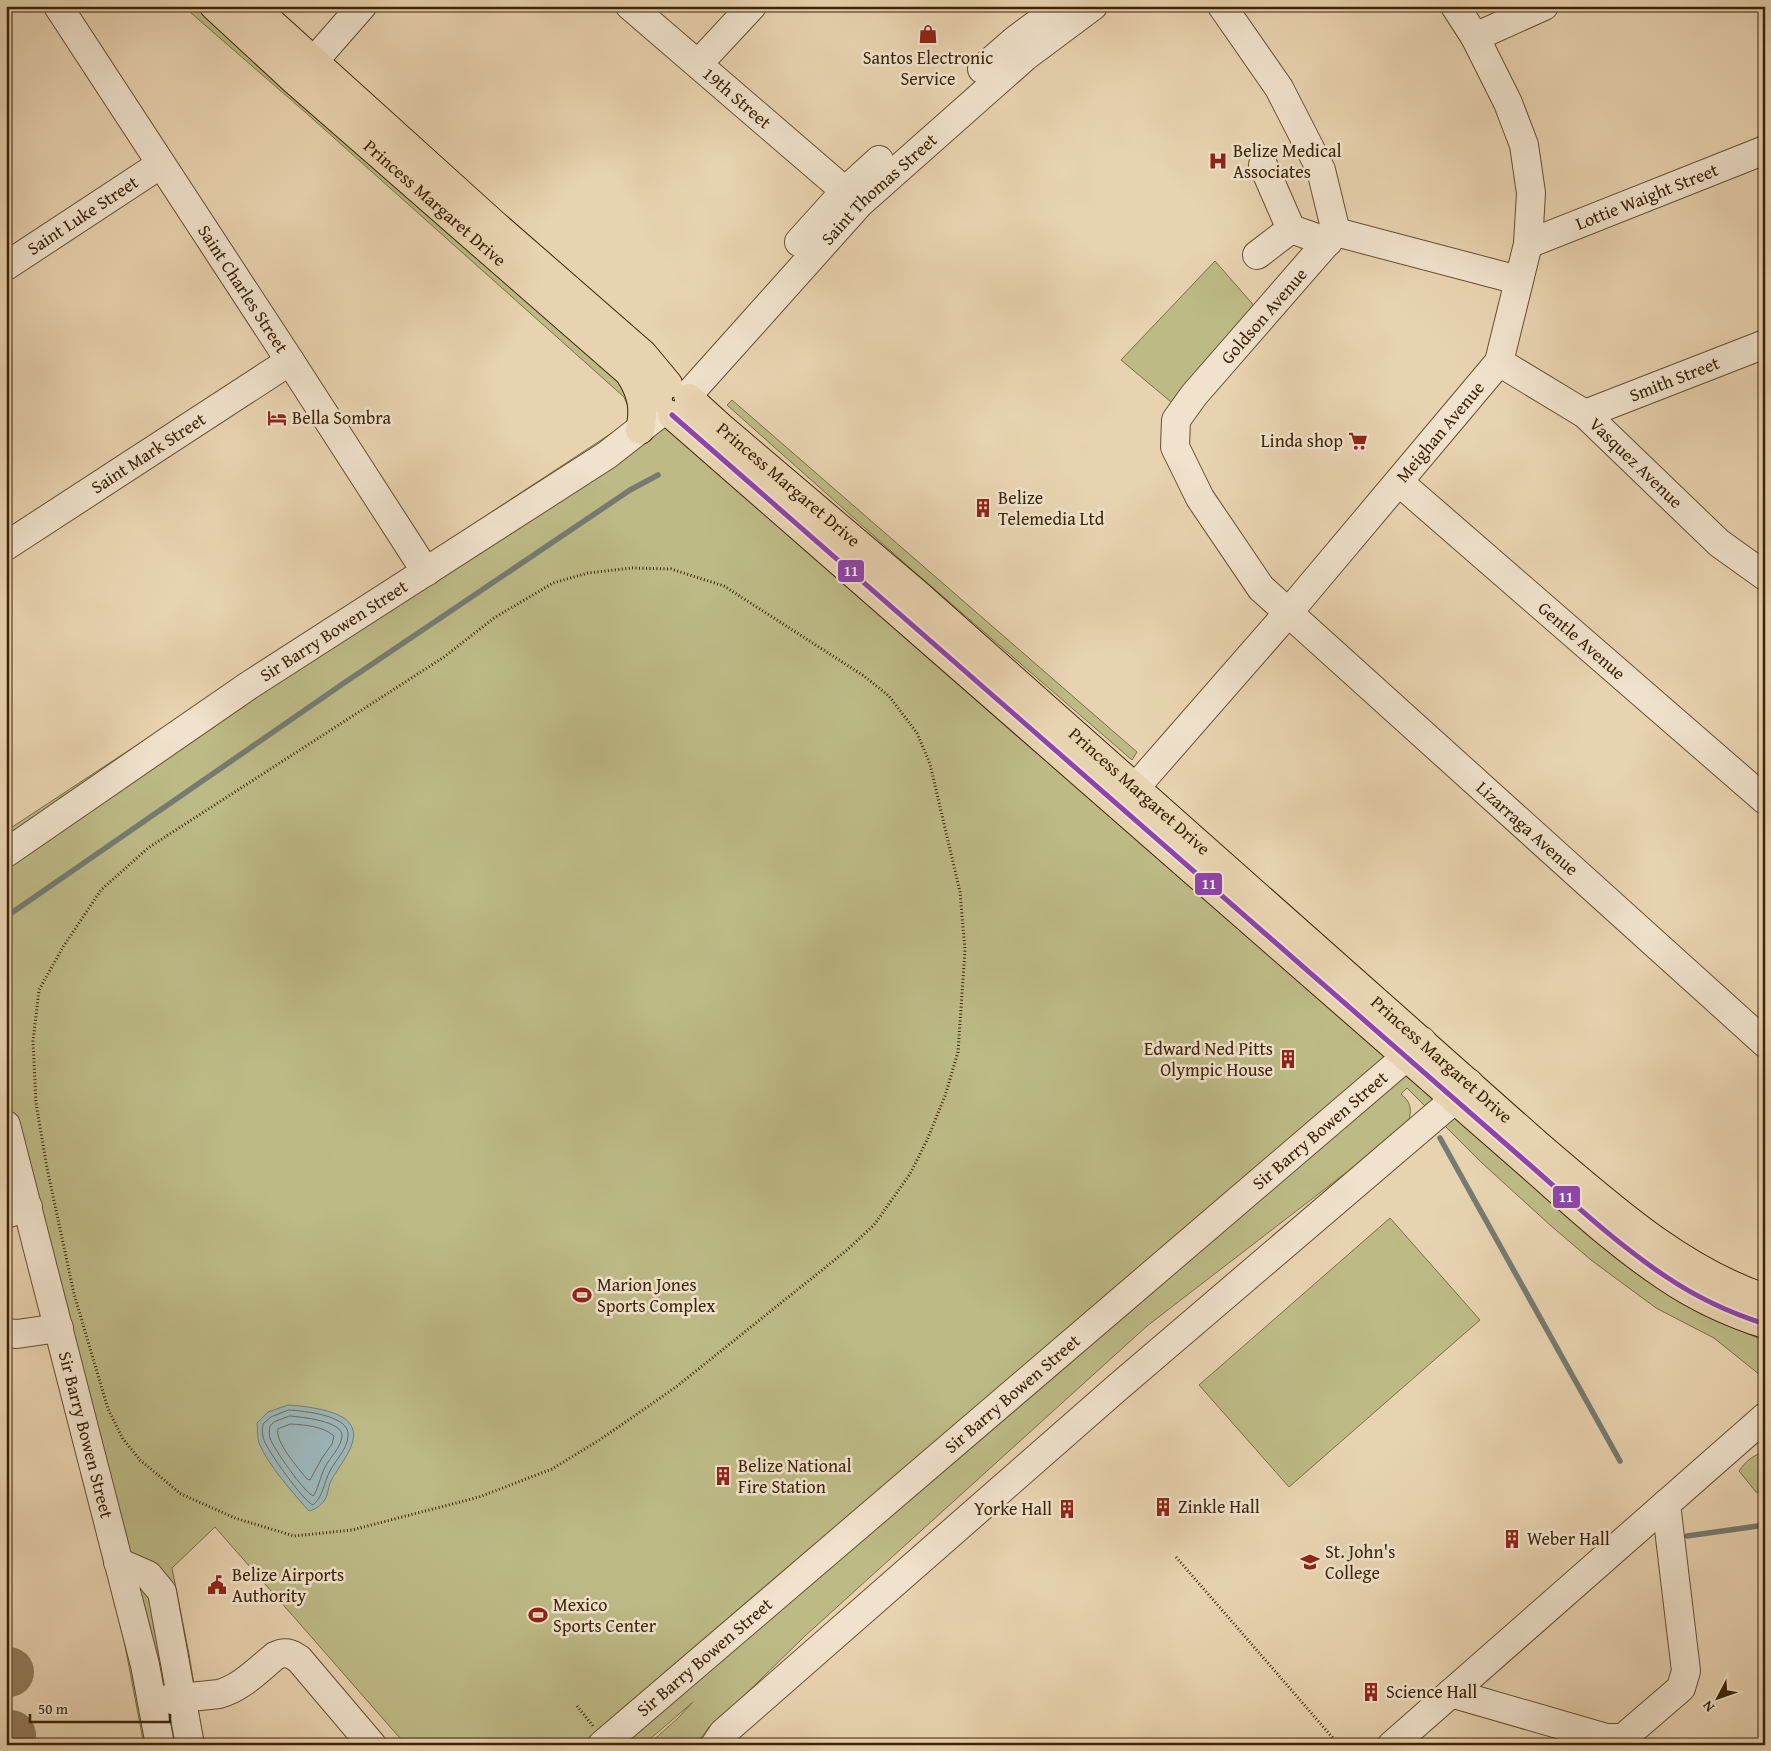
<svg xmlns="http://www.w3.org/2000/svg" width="1771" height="1751" font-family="'Gentium Book Plus',serif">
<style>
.green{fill:#bdba86;stroke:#7c6e46}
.water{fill:#9cb5b7;stroke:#767b71}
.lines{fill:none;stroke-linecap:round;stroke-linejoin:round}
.shore{stroke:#6c6c5f;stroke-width:1}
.stream{stroke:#767b71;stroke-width:5.5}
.taxiway{stroke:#927b5c;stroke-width:50}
.minor-casing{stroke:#674f31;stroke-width:30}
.major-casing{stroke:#3c2307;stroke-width:30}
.path{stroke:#3c2307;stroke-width:3;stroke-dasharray:1 2.5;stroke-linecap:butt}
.minor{stroke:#f0e2cc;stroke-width:28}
.major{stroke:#e8d3b0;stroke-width:28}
.bus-1-casing{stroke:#f0e2cc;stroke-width:9}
.bus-1{stroke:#8e44ad;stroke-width:5}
.labels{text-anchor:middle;stroke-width:5;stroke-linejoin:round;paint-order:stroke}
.poi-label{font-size:18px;fill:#3c2307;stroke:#f0e2cc;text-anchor:start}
.street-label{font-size:18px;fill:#3c2307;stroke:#f0e2cc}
.line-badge{stroke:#f0e2cc;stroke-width:2}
.badge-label{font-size:14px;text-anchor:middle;font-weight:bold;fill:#fff}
</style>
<rect width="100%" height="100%" fill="#e8d3b0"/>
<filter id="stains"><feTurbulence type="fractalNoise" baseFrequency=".004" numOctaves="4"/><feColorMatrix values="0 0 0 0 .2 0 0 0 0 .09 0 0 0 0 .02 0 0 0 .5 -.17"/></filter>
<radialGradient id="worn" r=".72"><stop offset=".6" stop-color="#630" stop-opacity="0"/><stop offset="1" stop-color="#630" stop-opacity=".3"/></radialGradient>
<path class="green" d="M183 6H195L603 361 1655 1284 1701 1314 1765 1341V1379L1714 1338 1656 1308 1591 1260 1550 1225 1482 1163 1407 1088 1401 1094C1413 1104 1411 1111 1408 1125L1147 1326 805 1636 719 1720 709 1727 696 1745H648L678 1718 693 1702 643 1745H406L215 1527 172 1568 189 1654 204 1745H144L109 1562 6 1169V831L627 423 629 409 624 397 305 112Z
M1215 261 1264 317 1177 407 1121 360Z
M732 400 1137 752 1132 760 910 568 727 405Z
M1390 1218 1480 1320 1289 1487 1199 1385Z
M1765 1452V1494L1756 1492 1739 1471C1746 1461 1753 1455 1765 1452Z"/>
<path class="water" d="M288 1405C304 1406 341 1410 350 1424 363 1441 337 1467 330 1483 328 1488 328 1496 324 1501 320 1506 316 1509 309 1511 293 1493 268 1465 259 1443 257 1437 258 1429 257 1423L268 1412Z"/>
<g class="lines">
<path class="shore" d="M289 1410C303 1411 351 1415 348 1436 347 1450 336 1459 330 1471 323 1484 324 1495 313 1505 304 1502 267 1450 264 1440 262 1435 262 1429 263 1424L271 1417Z
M290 1416C301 1417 343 1421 342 1436 341 1448 330 1457 325 1467 321 1475 317 1492 313 1496 304 1492 273 1448 270 1438 269 1435 269 1430 270 1426L274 1422Z
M291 1424C305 1425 323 1426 334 1436L332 1444 322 1458 310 1480 307 1479C299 1469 274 1441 278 1429Z"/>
<path class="stream" d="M10 914 344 683 630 490 658 475
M1440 1138 1620 1461
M1687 1536 1765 1525"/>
<path class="taxiway" d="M6 1672H9
M6 1736 11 1735"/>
<g class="minor-casing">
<g id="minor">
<path id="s1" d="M58 6 290 361 426 572"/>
<path id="s2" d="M630 6 845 191"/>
<path id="s3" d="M1222 6 1279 88 1321 170 1336 232 1194 395 1176 420 1175 447 1200 498 1261 588 1765 1043"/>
<path d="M1475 37 1544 6"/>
<path d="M698 64 752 6"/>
<path d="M982 69 1014 41 1061 6"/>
<path d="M297 77 313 62 362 6"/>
<path d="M1263 165 1291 229"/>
<path d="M1336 232 1518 280"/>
<path d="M799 242 845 191 879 160"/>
<path id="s4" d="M1528 244 1765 150"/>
<path d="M1257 255 1291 229 1328 242"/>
<path id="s5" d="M6 266 161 164"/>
<path id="s6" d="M1499 362 1585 414 1719 543 1765 576"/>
<path id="s7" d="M688 395 860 203 1026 56 1093 6"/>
<path id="s8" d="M1585 414 1765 344"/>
<path id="s9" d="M1399 482 1765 800"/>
<path id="s10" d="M6 546 290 361"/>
<path id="s11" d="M1135 788 1288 613 1499 362 1528 244 1531 193 1524 145 1508 103 1475 37 1455 6"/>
<path id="s12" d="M6 853 248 686 607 455 663 411"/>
<path id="s13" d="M6 1125 145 1665 160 1745"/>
<path d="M6 1214 28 1207"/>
<path d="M6 1333 17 1334 59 1328"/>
<path d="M118 1562 148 1575 162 1592 190 1745"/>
<path d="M1451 1693 1606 1738H1623L1681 1688 1686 1671 1666 1504"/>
<path d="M152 1701 219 1694C241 1688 258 1670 275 1656 285 1651 290 1653 299 1659L372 1745"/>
<path id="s14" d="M602 1745 1407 1056 1422 1041"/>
<path d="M715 1745 723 1733 1118 1387 1455 1099 1469 1083"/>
<path d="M1392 1745 1765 1417"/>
</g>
</g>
<g class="major-casing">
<g id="major">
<path id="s15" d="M214 6 294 80 658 398"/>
<path d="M253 6 494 224 643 354 668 384"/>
<path d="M631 376C642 394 645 409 640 430"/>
<path id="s16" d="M689 398 723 429 916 593 1538 1145C1605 1202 1679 1270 1765 1298"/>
<path d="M672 415 1523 1159C1569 1199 1614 1242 1665 1276 1696 1297 1730 1313 1765 1324"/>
</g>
</g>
<path class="path" d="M632 568 671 569 724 586 864 676 889 696 917 733 930 764 960 892 965 950 958 1052 945 1096 927 1140 910 1174 874 1225 847 1250 676 1387 601 1439 552 1469 479 1497 352 1530 294 1536 235 1518 181 1494 140 1460 123 1439 108 1409 74 1294 47 1168 36 1103 33 1041 39 990 63 947 101 890 148 848 444 657 494 618 553 583 588 573Z
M1176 1557 1339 1745
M577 1706 593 1726"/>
<use href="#minor" class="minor"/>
<use href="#major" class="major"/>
<g class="bus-1-casing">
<path id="bus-1" d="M672 415 1523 1159C1569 1199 1614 1242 1665 1276 1696 1297 1730 1313 1765 1324"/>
</g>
<use href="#bus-1" class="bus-1"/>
</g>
<defs>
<g id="shop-bare" transform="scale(1.5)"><path d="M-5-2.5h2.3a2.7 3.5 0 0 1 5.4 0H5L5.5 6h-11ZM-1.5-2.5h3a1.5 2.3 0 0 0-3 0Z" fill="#8f2418" stroke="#f0e2cc" stroke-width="2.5" paint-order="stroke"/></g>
<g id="hospital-bare" transform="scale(1.5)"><path d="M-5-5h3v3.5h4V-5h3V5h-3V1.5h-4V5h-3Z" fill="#8f2418" stroke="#f0e2cc" stroke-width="2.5" paint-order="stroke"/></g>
<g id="hotel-bare" transform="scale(1.5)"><path d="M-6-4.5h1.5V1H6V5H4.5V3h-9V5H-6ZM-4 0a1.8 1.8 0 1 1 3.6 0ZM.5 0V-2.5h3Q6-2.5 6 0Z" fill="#8f2418" stroke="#f0e2cc" stroke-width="2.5" paint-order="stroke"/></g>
<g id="supermarket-bare" transform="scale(1.5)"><path d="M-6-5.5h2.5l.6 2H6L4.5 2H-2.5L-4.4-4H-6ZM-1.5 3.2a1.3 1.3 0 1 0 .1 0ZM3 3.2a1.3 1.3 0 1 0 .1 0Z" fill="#8f2418" stroke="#f0e2cc" stroke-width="2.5" paint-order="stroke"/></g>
<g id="building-bare" transform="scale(1.5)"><path d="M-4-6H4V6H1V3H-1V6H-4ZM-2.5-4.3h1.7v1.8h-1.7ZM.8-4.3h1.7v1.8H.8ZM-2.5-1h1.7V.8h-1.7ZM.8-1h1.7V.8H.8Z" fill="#8f2418" stroke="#f0e2cc" stroke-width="2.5" paint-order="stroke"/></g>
<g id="stadium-bare" transform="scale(1.5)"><path d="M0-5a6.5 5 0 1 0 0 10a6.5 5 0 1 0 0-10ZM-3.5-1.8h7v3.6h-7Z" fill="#8f2418" stroke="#f0e2cc" stroke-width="2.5" paint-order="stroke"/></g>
<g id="school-bare" transform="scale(1.5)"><path d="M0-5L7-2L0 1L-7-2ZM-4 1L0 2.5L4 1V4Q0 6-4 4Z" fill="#8f2418" stroke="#f0e2cc" stroke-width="2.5" paint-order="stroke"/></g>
<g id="civic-bare" transform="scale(1.5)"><path d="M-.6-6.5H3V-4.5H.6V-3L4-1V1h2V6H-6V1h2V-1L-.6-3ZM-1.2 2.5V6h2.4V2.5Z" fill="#8f2418" stroke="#f0e2cc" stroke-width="2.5" paint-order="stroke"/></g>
</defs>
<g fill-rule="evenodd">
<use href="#shop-bare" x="928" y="34"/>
<use href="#hospital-bare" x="1218" y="161"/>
<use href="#hotel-bare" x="277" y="418"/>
<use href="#supermarket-bare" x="1358" y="441"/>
<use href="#building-bare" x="983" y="508"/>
<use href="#building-bare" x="1288" y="1059"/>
<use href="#stadium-bare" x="582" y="1295"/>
<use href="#building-bare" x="723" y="1476"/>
<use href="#building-bare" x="1163" y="1507"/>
<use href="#building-bare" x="1067" y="1509"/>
<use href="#building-bare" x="1512" y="1539"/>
<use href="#school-bare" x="1310" y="1562"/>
<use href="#civic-bare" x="217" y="1585"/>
<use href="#stadium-bare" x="538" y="1615"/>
<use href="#building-bare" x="1371" y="1692"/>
</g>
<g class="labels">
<g class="poi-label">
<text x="928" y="64" text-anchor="middle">Santos Electronic<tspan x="928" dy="21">Service</tspan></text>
<text x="1233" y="157">Belize Medical<tspan x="1233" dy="21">Associates</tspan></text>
<text x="292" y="424">Bella Sombra</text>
<text x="1343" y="447" text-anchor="end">Linda shop</text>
<text x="998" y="504">Belize<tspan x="998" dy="21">Telemedia Ltd</tspan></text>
<text x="1273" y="1055" text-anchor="end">Edward Ned Pitts<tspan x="1273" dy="21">Olympic House</tspan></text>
<text x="597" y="1291">Marion Jones<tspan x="597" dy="21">Sports Complex</tspan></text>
<text x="738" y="1472">Belize National<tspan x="738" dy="21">Fire Station</tspan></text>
<text x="1178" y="1513">Zinkle Hall</text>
<text x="1052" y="1515" text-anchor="end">Yorke Hall</text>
<text x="1527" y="1545">Weber Hall</text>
<text x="1325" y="1558">St. John's<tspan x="1325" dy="21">College</tspan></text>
<text x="232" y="1581">Belize Airports<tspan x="232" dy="21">Authority</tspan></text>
<text x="553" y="1611">Mexico<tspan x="553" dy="21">Sports Center</tspan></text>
<text x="1386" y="1698">Science Hall</text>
</g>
<g class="street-label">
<text dy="6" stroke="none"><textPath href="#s2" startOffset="141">19th Street</textPath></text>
<text dy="6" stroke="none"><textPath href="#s7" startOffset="281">Saint Thomas Street</textPath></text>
<text dy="6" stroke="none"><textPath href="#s4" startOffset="128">Lottie Waight Street</textPath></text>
<text dy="6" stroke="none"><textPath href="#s15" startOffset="296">Princess Margaret Drive</textPath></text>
<text dy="6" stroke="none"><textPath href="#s5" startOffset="92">Saint Luke Street</textPath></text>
<text dy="6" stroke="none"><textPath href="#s1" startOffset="338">Saint Charles Street</textPath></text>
<text transform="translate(1264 316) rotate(-49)" y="6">Goldson Avenue</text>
<text dy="6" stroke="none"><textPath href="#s8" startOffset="96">Smith Street</textPath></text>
<text dy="6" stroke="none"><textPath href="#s11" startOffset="469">Meighan Avenue</textPath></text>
<text dy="6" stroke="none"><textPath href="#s10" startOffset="170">Saint Mark Street</textPath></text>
<text dy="6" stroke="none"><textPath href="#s6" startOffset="171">Vasquez Avenue</textPath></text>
<text dy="6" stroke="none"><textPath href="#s16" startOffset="132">Princess Margaret Drive</textPath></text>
<text dy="6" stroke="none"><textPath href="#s12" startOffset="396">Sir Barry Bowen Street</textPath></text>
<text dy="6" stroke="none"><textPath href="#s9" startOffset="242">Gentle Avenue</textPath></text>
<text dy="6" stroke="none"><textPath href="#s16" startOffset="598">Princess Margaret Drive</textPath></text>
<text dy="6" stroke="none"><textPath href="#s3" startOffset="1054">Lizarraga Avenue</textPath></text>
<text dy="6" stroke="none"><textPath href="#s16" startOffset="1002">Princess Margaret Drive</textPath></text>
<text dy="6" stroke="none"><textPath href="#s14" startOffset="945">Sir Barry Bowen Street</textPath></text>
<text dy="6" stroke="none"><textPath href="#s14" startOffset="540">Sir Barry Bowen Street</textPath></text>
<text dy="6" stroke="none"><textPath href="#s13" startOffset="320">Sir Barry Bowen Street</textPath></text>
<text dy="6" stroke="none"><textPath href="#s14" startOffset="135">Sir Barry Bowen Street</textPath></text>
</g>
</g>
<g class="line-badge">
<rect x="837" y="559" width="28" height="24" rx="5" fill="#8e44ad"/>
<rect x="1194" y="872" width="29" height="24" rx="5" fill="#8e44ad"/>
<rect x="1552" y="1185" width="29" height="24" rx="5" fill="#8e44ad"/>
</g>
<g class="badge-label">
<text x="851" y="576">11</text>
<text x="1209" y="889">11</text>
<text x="1566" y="1202">11</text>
</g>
<rect width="1771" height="1751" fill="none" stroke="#e8d3b0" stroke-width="25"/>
<rect x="8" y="8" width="1756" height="1736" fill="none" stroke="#3c2307" stroke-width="2.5"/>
<rect x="12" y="12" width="1746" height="1726" fill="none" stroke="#3c2307"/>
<g transform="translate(1718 1698) rotate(229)" stroke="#f0e2cc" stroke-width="4" paint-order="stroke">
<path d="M0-4L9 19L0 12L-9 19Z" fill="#3c2307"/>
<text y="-8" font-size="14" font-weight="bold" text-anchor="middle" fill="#3c2307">N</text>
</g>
<path d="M30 1714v8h140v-8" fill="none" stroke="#3c2307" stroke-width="2.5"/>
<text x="38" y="1714" font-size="15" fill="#3c2307" stroke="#f0e2cc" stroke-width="4" paint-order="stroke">50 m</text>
<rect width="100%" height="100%" filter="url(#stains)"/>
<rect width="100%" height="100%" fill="url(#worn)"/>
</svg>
